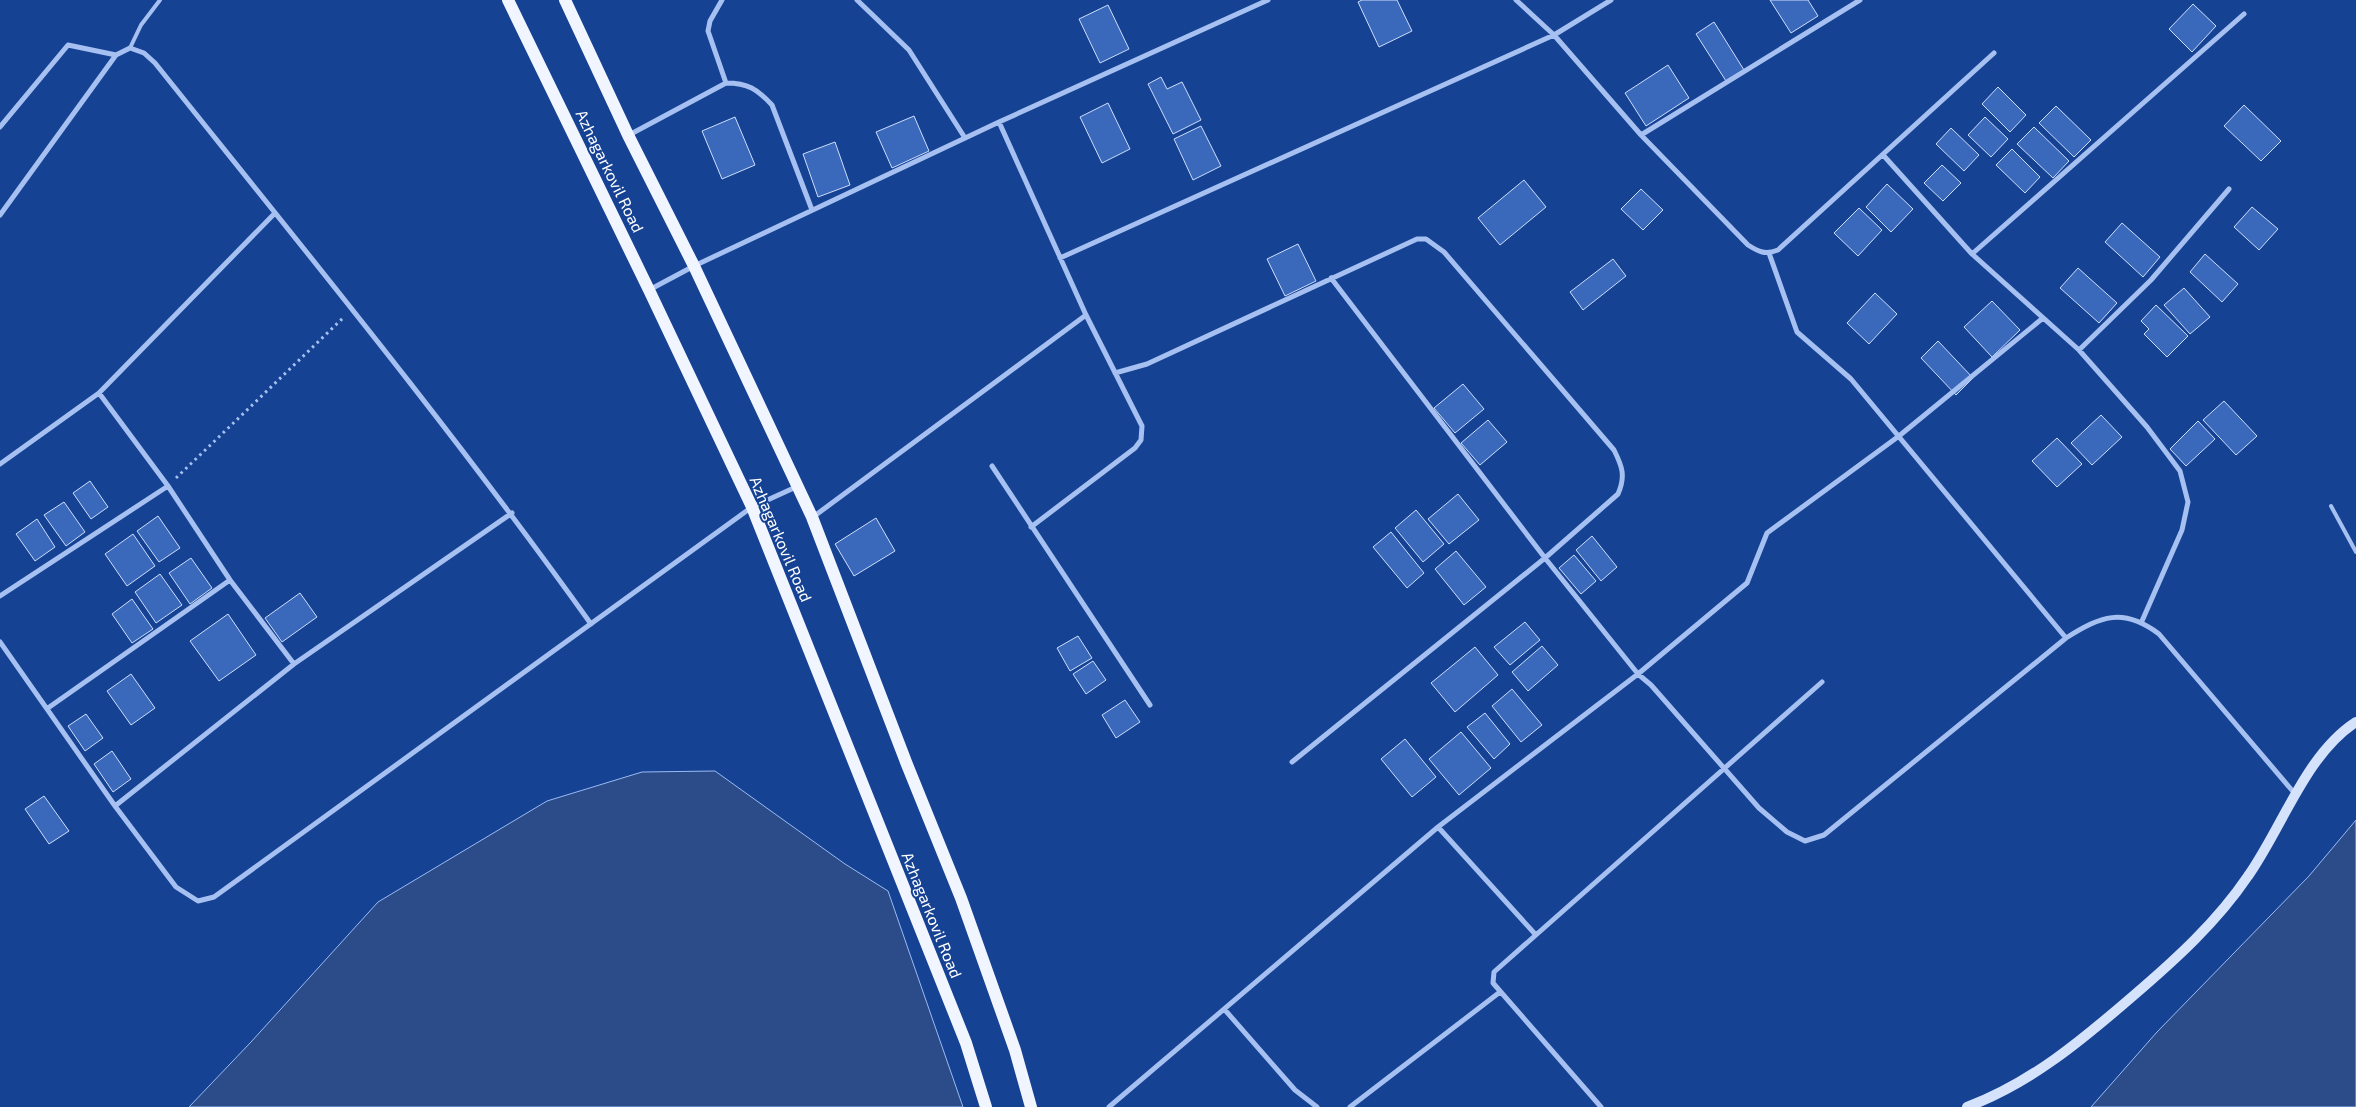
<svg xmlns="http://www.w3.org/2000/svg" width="2356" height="1107" font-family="'Exo 2',sans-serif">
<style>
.water{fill:#2c4c89;stroke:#99bbf4}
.building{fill:#3a68bb;stroke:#cddefc}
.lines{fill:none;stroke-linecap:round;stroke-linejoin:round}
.path{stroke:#a6c1f1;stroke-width:3;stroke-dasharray:2.5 4;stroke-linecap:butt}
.lane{stroke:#a6c1f1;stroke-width:4}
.street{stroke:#a6c1f1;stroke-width:5}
.secondary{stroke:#d5e2fc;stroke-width:10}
.primary{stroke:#f0f5ff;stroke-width:12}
.labels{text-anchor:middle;stroke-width:4;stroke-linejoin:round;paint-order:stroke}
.street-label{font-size:16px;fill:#fff;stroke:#164294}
</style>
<rect width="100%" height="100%" fill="#164294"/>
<path class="water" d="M715 771 845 864 888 891 963 1107H189L251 1042 378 902 547 801 642 772Z
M2356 820V1107H2091L2157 1032 2309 876Z"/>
<path class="building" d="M1362 0H1397L1412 31 1379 47 1358 2Z
M1770 0H1808L1818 16 1791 33Z
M2193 4 2216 26 2192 52 2169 29Z
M1108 5 1129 49 1100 63 1079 19Z
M1714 22 1744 70 1726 81 1696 34Z
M1668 65 1689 98 1646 126 1625 93Z
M1161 77 1167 89 1182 82 1201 120 1173 134 1148 84Z
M1998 87 2026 115 2010 132 1982 104Z
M1108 103 1130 149 1102 163 1080 117Z
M2244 105 2281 141 2261 161 2224 126Z
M2056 106 2091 140 2074 157 2039 123Z
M914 116 929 151 892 168 876 132Z
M735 117 755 165 722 179 702 131Z
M1985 117 2008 139 1991 157 1968 135Z
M1201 126 1221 166 1193 180 1174 139Z
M2034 127 2069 161 2053 178 2017 144Z
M1951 128 1979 155 1964 171 1936 144Z
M835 142 850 185 818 197 803 154Z
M2012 149 2040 177 2025 193 1996 165Z
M1942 165 1961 183 1943 201 1924 183Z
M1524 180 1546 207 1500 245 1478 218Z
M1887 184 1913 209 1891 232 1866 207Z
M1641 189 1663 210 1643 230 1621 209Z
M2252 207 2278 229 2259 250 2234 227Z
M1859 208 1882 230 1858 256 1834 233Z
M2122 223 2160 257 2143 277 2105 242Z
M1298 244 1316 281 1285 296 1267 259Z
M2205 254 2238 284 2222 302 2190 272Z
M1613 259 1626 276 1583 310 1570 292Z
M2078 268 2117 303 2099 323 2060 288Z
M2184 288 2210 317 2190 334 2164 305Z
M1875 293 1897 314 1869 344 1847 323Z
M1992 301 2020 330 1992 357 1964 327Z
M2156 305 2188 336 2167 357 2144 334 2149 329 2141 321Z
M1938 341 1973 378 1956 395 1921 358Z
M1463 384 1484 409 1455 433 1434 408Z
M2224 401 2257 436 2236 455 2203 420Z
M2101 415 2122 437 2092 465 2071 443Z
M1488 420 1507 442 1480 465 1461 443Z
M2198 421 2215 439 2186 466 2170 449Z
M2057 438 2082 464 2057 487 2032 461Z
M90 481 108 507 91 519 73 493Z
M1458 494 1479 520 1449 544 1428 519Z
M64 502 85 532 66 546 44 515Z
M1416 510 1444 544 1423 562 1395 528Z
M158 516 180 548 159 562 137 531Z
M876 518 895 551 854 576 835 544Z
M37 519 55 547 35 561 16 534Z
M1391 532 1424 573 1407 588 1373 547Z
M133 534 155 566 127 586 105 554Z
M1592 536 1617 567 1601 581 1576 550Z
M1456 551 1486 587 1464 605 1435 569Z
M1574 555 1596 581 1581 594 1559 568Z
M191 558 212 588 190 604 169 573Z
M160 574 182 605 156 623 135 592Z
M300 593 317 617 282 642 265 618Z
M132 599 153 629 132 643 112 614Z
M228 614 256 655 219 681 190 641Z
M1525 622 1540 640 1510 665 1494 647Z
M1078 636 1092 658 1070 671 1057 648Z
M1542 646 1558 665 1528 691 1512 672Z
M1475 647 1498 675 1455 712 1431 683Z
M1093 661 1106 680 1086 694 1073 674Z
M131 674 155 708 131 725 107 691Z
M1512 689 1542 725 1521 742 1492 706Z
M1125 700 1140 722 1116 738 1102 715Z
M1485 713 1510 744 1494 759 1467 727Z
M86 714 103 738 85 751 68 726Z
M1461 732 1491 768 1459 795 1429 759Z
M1405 739 1436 777 1412 797 1381 759Z
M112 751 131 779 113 792 94 764Z
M44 796 69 831 49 844 25 809Z"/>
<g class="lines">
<path class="path" d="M176 478 343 318"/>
<path class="lane" d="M130 48 141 25 160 0
M2331 506 2356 552"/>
<path class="street" d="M722 0 710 21 708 31 726 83
M857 0 909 50 965 138
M1516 0 1554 35 1641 135 1748 245C1759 252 1765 255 1778 250L1994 53
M999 122 1086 315 1142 426 1141 440 1135 448 1031 527
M0 127 68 45 116 55
M629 135 726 83C748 83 757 89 772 105L812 210
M1641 135 1860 0
M1884 156 1972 254 2079 350 2147 427 2180 471 2188 502 2182 530 2142 621
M0 215 116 55 130 48 144 53 155 63C303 248 453 431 591 624
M1769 253 1797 332 1851 379 2066 638
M1972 254 2244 14
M1060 258 1554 35 1611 0
M1331 278 1545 558 1638 674 1651 685 1759 808 1787 832 1805 841 1824 835 2066 638C2101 616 2123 607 2159 634L2296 795
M649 290 694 266 999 122 1268 0
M2079 350 2151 280 2229 189
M1115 373 1147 364 1417 239H1426L1444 252 1614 450C1622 466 1626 476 1618 494L1545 558 1292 762
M99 393 275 213
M0 464 99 393 168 486 230 580 294 664
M992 466 1150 705
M813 517 1086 315
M0 596 168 486
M0 642 115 806 176 887 198 901 214 897 752 507 796 487
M48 708 230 580
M115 806 294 664 512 513
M1438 827 1535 934
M1225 1010 1295 1090 1317 1107
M1109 1107 1438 827 1638 674 1747 583 1767 533 1899 436 2043 318
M1350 1107 1500 992
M1601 1107 1493 983 1494 972 1822 682"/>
<path class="secondary" d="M1967 1107C2031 1083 2082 1040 2133 996 2175 960 2217 922 2248 876 2282 828 2306 754 2356 722"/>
<path class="primary" d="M508 0 649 290 752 507 966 1043 986 1107
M565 0 628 135 694 266 812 517 906 762 961 898 1015 1050 1031 1107"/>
</g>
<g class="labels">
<g class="street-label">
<text transform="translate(610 171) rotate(64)" y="6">Azhagarkovil Road</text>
<text transform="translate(781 539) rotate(67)" y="6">Azhagarkovil Road</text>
<text transform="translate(932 915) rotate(68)" y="6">Azhagarkovil Road</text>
</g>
</g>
</svg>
